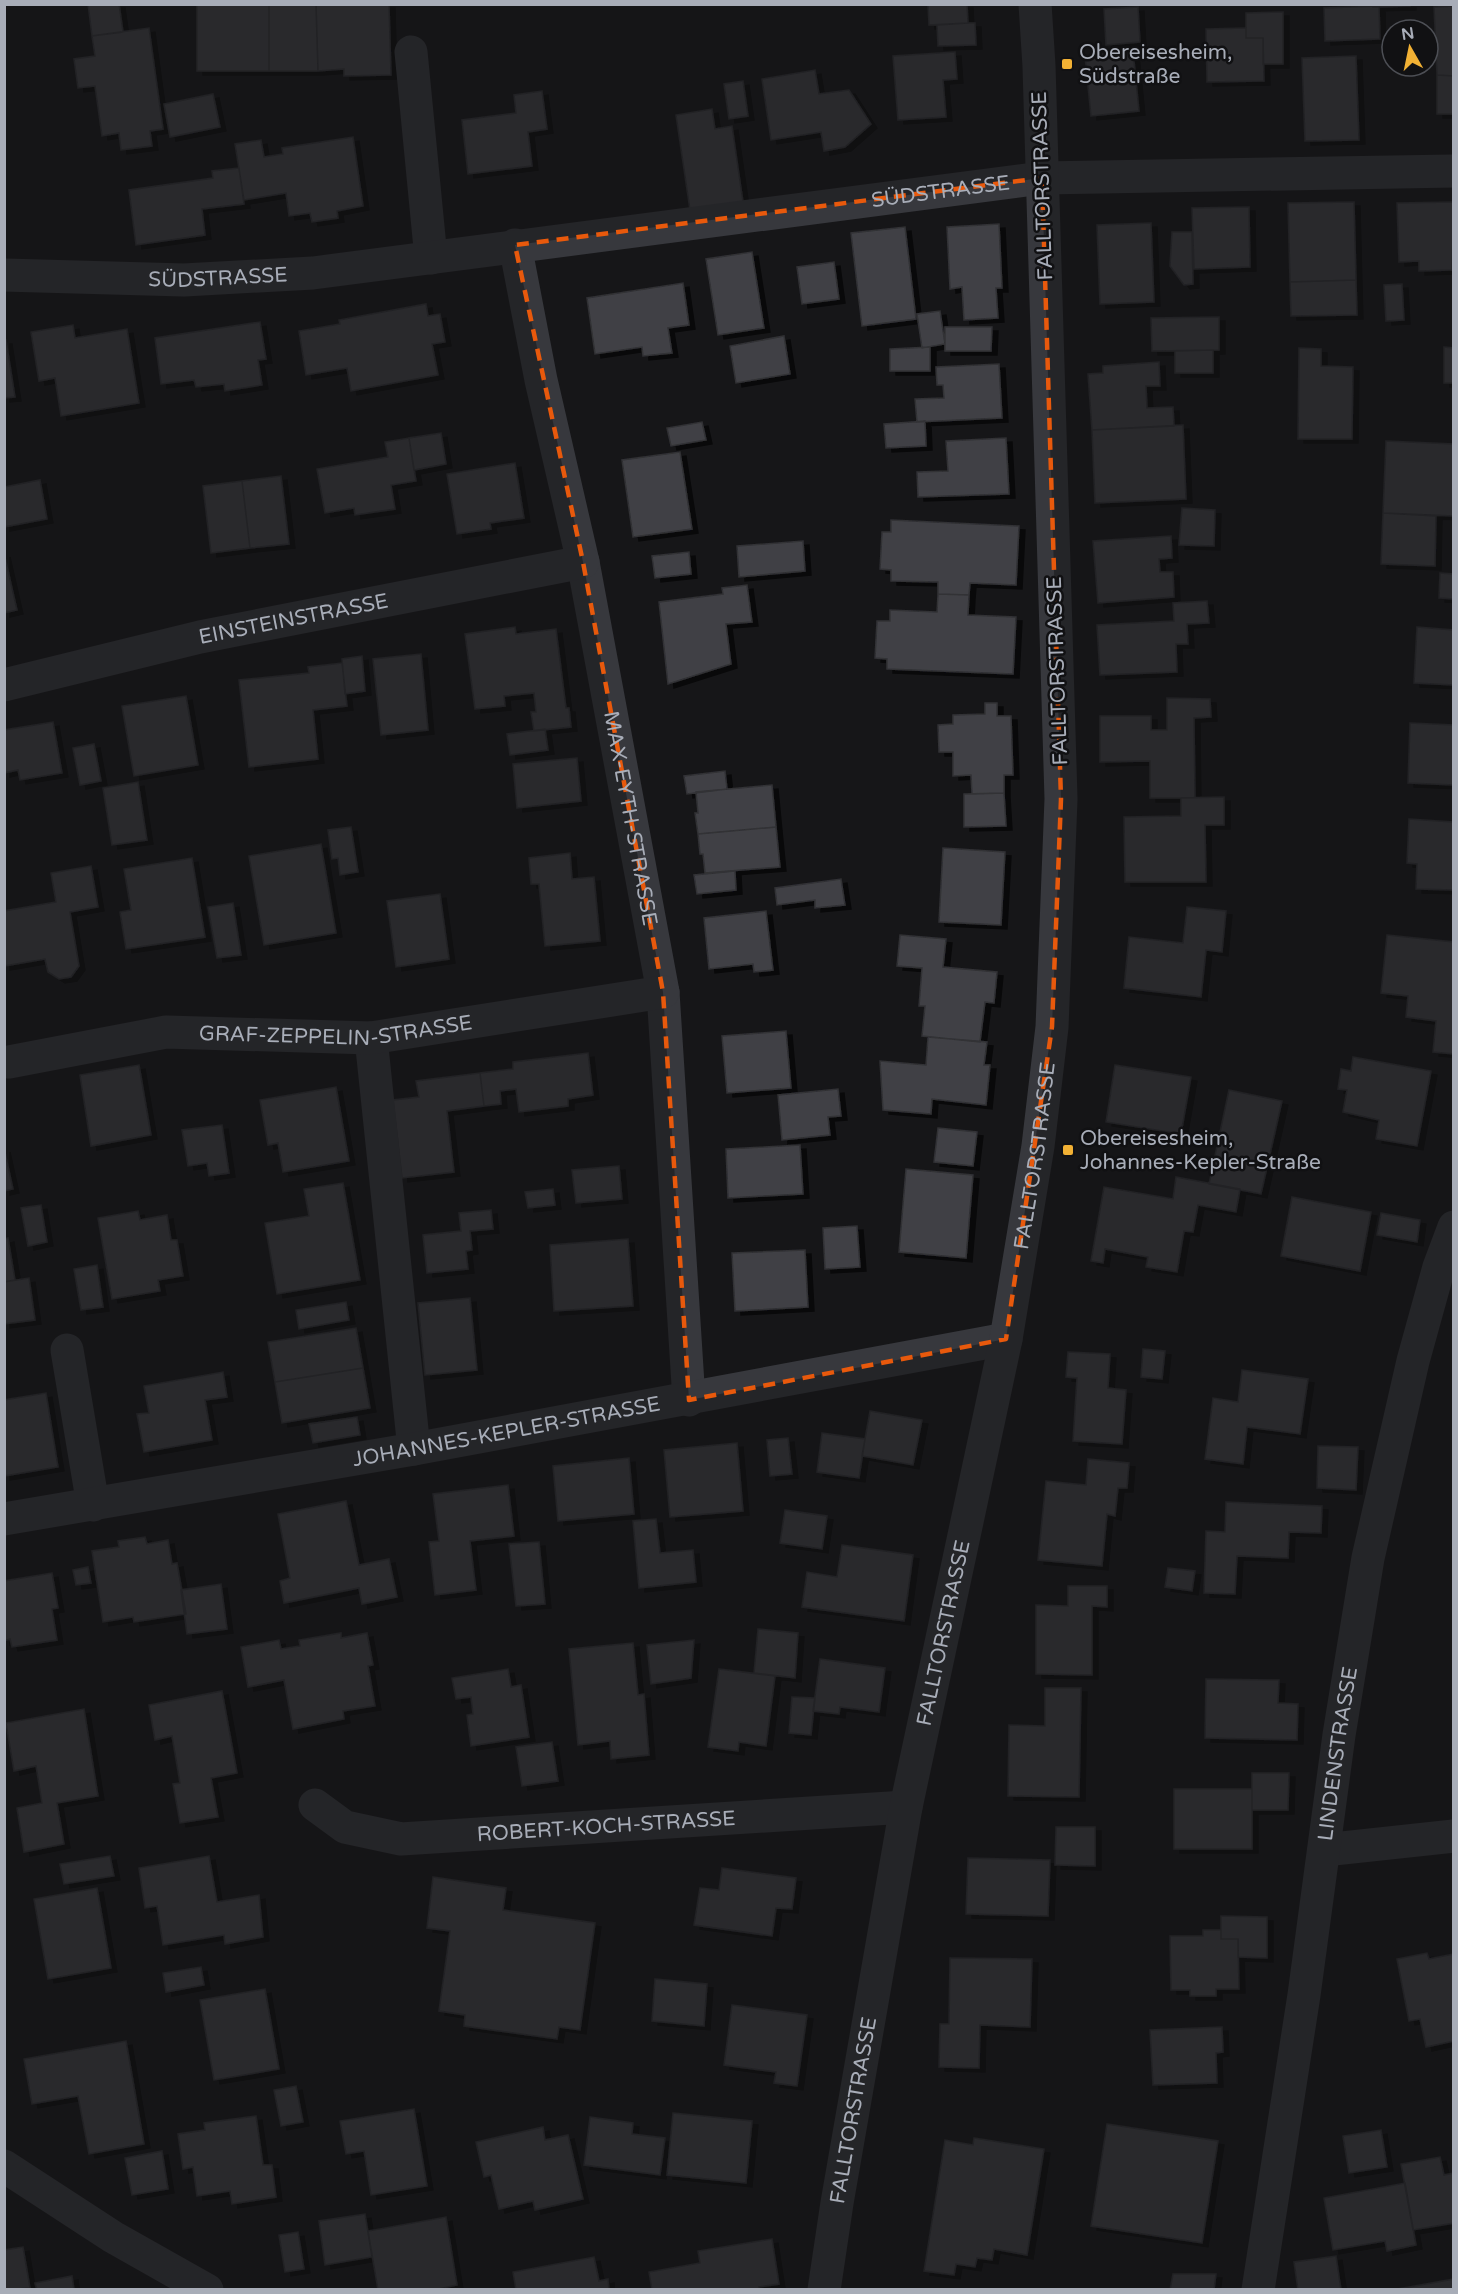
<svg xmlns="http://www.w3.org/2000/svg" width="1458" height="2294" font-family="'Varela Round',sans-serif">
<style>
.building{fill:#404145;stroke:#303034;stroke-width:1.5;filter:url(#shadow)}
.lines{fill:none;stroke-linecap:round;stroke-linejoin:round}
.minor{stroke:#37383d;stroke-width:33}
.marked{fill:none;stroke:#e8590c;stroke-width:4.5;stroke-dasharray:12 8;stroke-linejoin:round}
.poi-dot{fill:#f2b134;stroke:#111113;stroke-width:2}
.labels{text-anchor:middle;stroke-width:5;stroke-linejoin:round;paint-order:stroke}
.poi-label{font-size:21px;fill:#a8adb8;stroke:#111113;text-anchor:start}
.street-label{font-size:21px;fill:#a8adb8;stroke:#111113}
</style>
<defs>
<filter id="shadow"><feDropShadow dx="6" dy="4" stdDeviation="0" flood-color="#0009"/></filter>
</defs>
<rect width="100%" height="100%" fill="#161618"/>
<path class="building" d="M88 4H119L123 32 92 36Z
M197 4H269V71H197Z
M269 4H316L318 71H269Z
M316 4H389L391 75 344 76V69L318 71Z
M928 4H967L968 23 929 25Z
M1373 4H1410V6L1373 7Z
M1379 6 1380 39 1325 41 1324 8Z
M1454 6V76L1437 75 1434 7Z
M1138 7 1140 42 1106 45 1104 9Z
M1283 12V64H1263V38H1246V13Z
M968 23H975L976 45 938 46 937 25Z
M149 28 163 129 150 131 152 146 121 150 119 133 102 136 95 86 78 88 74 59 95 56 92 36Z
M1246 28V38H1263L1264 81 1207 82 1206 29Z
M1133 51 1139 111 1091 116 1085 56Z
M955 52 957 79 943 80 946 117 898 120 893 56Z
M1356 56 1359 140 1305 141 1302 58Z
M815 70 819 94 849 90 871 124 845 147 824 151 821 132 771 140 762 79Z
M1437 75 1454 76V114H1437Z
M743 81 748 116 729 119 724 84Z
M542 91 547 129 528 132 532 166 468 174 462 120 516 113 514 95Z
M213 94 220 127 170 137 164 104Z
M712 109 715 129 732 126 743 202 690 210 676 115Z
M353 137 363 206 337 211 338 218 312 222 310 213 289 216 286 193 244 200 235 144 261 140 264 157 283 154 282 148Z
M239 168 244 204 202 209 205 235 136 245 129 190 213 178 212 171Z
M1354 202 1356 280 1290 282 1288 203Z
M1454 202 1452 270 1419 271V261L1399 262 1397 203Z
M1249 207 1250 267 1194 269 1192 208Z
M1151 223 1154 302 1100 304 1097 225Z
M999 224 1002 288H996L998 318 964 320 962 287 950 289 947 227Z
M905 227 916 319 862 326 851 233Z
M1172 232H1192L1193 284 1184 285 1170 266Z
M752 252 764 328 718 335 706 259Z
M834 262 839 299 802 304 797 267Z
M1356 280 1357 315 1291 316 1290 282Z
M683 283 689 325 668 328 672 353 643 356 642 347 595 354 587 298Z
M1402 284 1404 320 1386 321 1384 285Z
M426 304 428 316 440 314 445 342 432 344 438 375 351 391 347 368 306 375 299 331 340 324 339 320Z
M940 311 945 344 922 348 917 314Z
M1219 317V350L1152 351 1151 318Z
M260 322 266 359 258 360 262 385 225 391 224 384 196 387 194 380 161 384 155 338Z
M73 325 75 338 127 329 139 403 61 416 55 378 39 381 31 332Z
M945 327H992L991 351H945Z
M784 336 790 374 736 383 730 346Z
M4 340H6L15 397 4 398Z
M930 347V371H890V349Z
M1444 347 1454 348V383H1444Z
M1299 348 1321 349V366L1353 367 1352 439H1298Z
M1213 350V373H1175V351Z
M1159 362 1160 386H1146L1147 408 1173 407 1174 426 1092 430 1088 374 1103 373V366Z
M999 364 1002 418 917 422 915 399 944 398 943 385H937L936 367Z
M925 421 926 446 886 448 884 424Z
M702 422 706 440 671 446 667 428Z
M1183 425 1186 499 1095 503 1092 430Z
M441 433 446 464 414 470 409 438Z
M409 438 416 481 391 485 395 509 355 515 354 508 325 513 317 469 388 457 385 442Z
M1006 438 1009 494 918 497 917 472 948 471 946 441Z
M1386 441 1454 444V516L1383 513Z
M680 452 692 529 633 537 622 460Z
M515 463 524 518 490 523 491 529 457 534 447 474Z
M281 476 289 544 250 548 242 481Z
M40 480 47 519 4 527V487Z
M242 481 250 548 211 553 203 486Z
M1182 508 1215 510 1214 546 1179 545Z
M1383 513 1436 516 1435 566 1381 564Z
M891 520 1019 526 1016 585 970 583 969 595 938 594V582L891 581V570L880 569 882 532H891Z
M1171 536 1172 558 1159 559 1160 572H1173L1174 597 1098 603 1093 541Z
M803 541 805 571 739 577 737 546Z
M689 552 691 574 655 578 652 556Z
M4 553 17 610 4 613Z
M1440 573 1454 574V599L1439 598Z
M747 585 752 622 726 624 731 664 668 684 659 602 723 594 722 588Z
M938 594 969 595 968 615 1016 617 1013 674 887 669V659L875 658 877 621H890V610L937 612Z
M1207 601 1209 623 1187 624 1188 644H1176L1177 672 1100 675 1097 625 1174 621 1173 603Z
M515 627 516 634 556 629 566 708H569L571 727 534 731 531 712H536L534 693 504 696 505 706 475 709 465 634Z
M1417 627 1454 630V685L1414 683Z
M421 654 428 730 381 735 373 659Z
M362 656 365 691 345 694 342 659Z
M342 663 347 706 313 710 318 759 249 767 239 680 309 673 308 667Z
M186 696 198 765 134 776 122 706Z
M1167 698 1210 699 1211 717 1194 718 1195 798H1150V761L1100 762V716H1151V730H1167Z
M985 703H997V716H1011L1013 775H1004V793L972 794 971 775 953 776V752H939L938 725 953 724V715L985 714Z
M53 722 62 773 20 780 18 770 4 773V730Z
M1410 723 1454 725V785L1408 783Z
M545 729 548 750 510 755 507 734Z
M94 744 101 781 80 785 73 748Z
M577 758 581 801 517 808 513 764Z
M725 771 727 789 687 794 684 776Z
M138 782 147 840 112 845 103 788Z
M772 785 776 827 698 834 695 813H698L696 792Z
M1004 793 1006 826 964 827V794Z
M1224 797V825H1205L1206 882H1125L1124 817 1181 816V798Z
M1409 819 1453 822 1454 890 1416 889 1417 864 1407 863Z
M351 827 358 872 340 875 338 858 332 859 328 830Z
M776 827 780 867 705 873 703 854H700L698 834Z
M321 844 336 933 264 945 249 856Z
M943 848 1005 852 1001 925 939 922Z
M570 853 572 879 594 877 600 941 545 946 539 884H531L529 858Z
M192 858 205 937 126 949 120 912 131 910 124 869Z
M91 866 98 907 70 912 79 966 71 977 59 979 48 972 45 959 4 966V911L56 902 51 873Z
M735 871 736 890 697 894 694 875Z
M841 879 845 905 815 908V900L777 905 775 888Z
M440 894 449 959 396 967 387 901Z
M233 903 241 955 217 958 208 907Z
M1187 907 1226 911 1222 952 1206 950 1201 997 1124 988 1129 937 1183 943Z
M766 911 773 970 754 972 753 964 709 969 704 918Z
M900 935 946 939 943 967 997 972 994 1003 985 1002 980 1042 922 1036 925 1006H919L922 968 897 966Z
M1387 935 1454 942V1054L1433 1052 1436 1021 1406 1017 1408 996 1381 993Z
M786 1031 791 1088 727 1093 722 1036Z
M928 1037 987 1042 984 1065H990L986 1105 932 1099 931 1114 883 1110 880 1061 926 1065Z
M588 1053 593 1095 568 1099V1106L519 1112 516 1089 500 1091 501 1104 484 1106 480 1073 513 1069V1062Z
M1353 1057 1431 1071 1417 1146 1376 1139 1379 1120 1343 1112 1347 1090 1338 1089 1341 1069 1351 1071Z
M139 1065 151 1135 91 1146 80 1075Z
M1115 1065 1191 1077 1181 1134 1106 1122Z
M480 1073 484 1106 447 1111 454 1172 402 1178 393 1100 419 1097 416 1081Z
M336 1087 349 1161 283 1172 278 1143 268 1145 260 1100Z
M838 1089 841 1116 828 1117 830 1135 782 1140 778 1095Z
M1229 1090 1282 1101 1261 1194 1209 1184Z
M222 1125 229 1173 209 1176 207 1163 188 1166 182 1130Z
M938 1128 977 1132 973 1166 934 1162Z
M800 1145 803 1194 728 1198 726 1149Z
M4 1148 13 1189 4 1191Z
M619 1166 622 1199 576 1203 572 1170Z
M906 1169 973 1175 966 1258 899 1252Z
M1176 1177 1240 1189 1236 1212 1198 1205 1193 1232 1184 1231 1177 1272 1146 1267 1148 1257 1105 1249 1103 1263 1091 1261 1104 1187 1173 1199Z
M343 1183 360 1280 277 1294 265 1223 309 1216 304 1189Z
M553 1189 555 1205 528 1208 525 1192Z
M1292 1197 1371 1212 1360 1271 1281 1256Z
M41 1205 47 1242 28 1246 21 1208Z
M491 1210 493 1229 470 1231 472 1250 466 1251 468 1269 427 1273 423 1235 461 1231 459 1213Z
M138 1211 140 1220 167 1215 171 1240H177L183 1276 158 1280 160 1291 112 1299 98 1218Z
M1381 1213 1420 1220 1417 1242 1377 1235Z
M857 1226 860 1267 825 1269 823 1228Z
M8 1238 15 1280 4 1282V1239Z
M628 1239 633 1306 554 1311 550 1245Z
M805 1250 808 1307 735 1311 732 1253Z
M97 1265 103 1307 81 1310 74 1269Z
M29 1278 35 1320 4 1324V1282Z
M470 1298 477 1370 425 1375 418 1303Z
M346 1302 349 1320 299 1329 296 1310Z
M356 1328 363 1368 275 1382 268 1342Z
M1143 1349 1165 1351 1162 1379 1141 1377Z
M1068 1352 1110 1354 1108 1388 1126 1390 1122 1444 1073 1441 1077 1378 1066 1377Z
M363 1368 370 1408 282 1423 275 1382Z
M1242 1370 1308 1379 1300 1434 1247 1427 1243 1464 1205 1459 1213 1398 1238 1402Z
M223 1372 227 1397 205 1400 212 1440 144 1452 137 1414 149 1413 144 1386Z
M46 1393 58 1467 4 1476V1400Z
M870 1411 922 1420 913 1465 862 1456Z
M357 1417 360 1435 313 1443 309 1424Z
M822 1433 865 1439 859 1478 817 1472Z
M788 1438 792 1474 770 1476 767 1440Z
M737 1443 743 1511 670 1517 664 1450Z
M1318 1446 1358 1447 1356 1490 1317 1488Z
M629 1458 634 1514 558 1521 553 1466Z
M1088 1459 1129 1463 1127 1488H1118L1115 1516 1107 1514 1102 1566 1038 1560 1046 1481 1086 1485Z
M508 1485 514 1536 470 1541 476 1590 435 1595 429 1542 439 1541 433 1494Z
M346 1501 359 1565 389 1559 397 1597 362 1604 359 1588 284 1603 280 1581 290 1578 278 1514Z
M1226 1502 1322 1506 1321 1533 1289 1532 1288 1558 1237 1556 1235 1594 1204 1593 1206 1531 1225 1532Z
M785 1510 827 1516 822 1549 780 1543Z
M656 1519 660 1553 693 1550 696 1582 639 1588 633 1521Z
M145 1537 147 1544 168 1540 172 1564 177 1563 186 1614 134 1622 133 1617 103 1622 92 1551 119 1547 118 1541Z
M539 1542 545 1604 516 1606 509 1544Z
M842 1545 913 1555 904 1621 802 1607 807 1572 837 1577Z
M88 1567 91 1583 76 1585 73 1570Z
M1168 1568 1195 1571 1192 1591 1165 1587Z
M52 1573 58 1608 52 1609 57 1640 12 1647 10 1639 4 1641V1581Z
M221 1584 227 1629 187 1634 181 1590Z
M1068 1586H1107V1607L1092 1606V1675L1036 1674V1605L1068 1606Z
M758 1629 798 1633 795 1678 754 1673Z
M341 1633V1638L367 1633 373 1665 368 1666 375 1706 343 1711 344 1719 293 1729 284 1680 248 1687 241 1647 279 1640 281 1649 300 1646 299 1640Z
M694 1640 691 1678 651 1684 647 1645Z
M633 1643 638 1695 644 1694 649 1755 611 1759 610 1741 578 1745 569 1649Z
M820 1659 885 1668 879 1712 840 1707 839 1714 813 1711Z
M508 1669 511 1687 521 1685 529 1737 471 1746 467 1715 473 1714 471 1697 456 1699 452 1678Z
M719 1669 775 1676 766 1746 739 1742 738 1751 708 1747Z
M1206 1679 1279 1680 1278 1703 1298 1704 1297 1740 1205 1738Z
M1045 1688H1081L1079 1797 1008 1796 1009 1725 1045 1726Z
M222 1691 237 1773 211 1778 218 1817 180 1823 173 1784 180 1783 172 1736 155 1740 149 1705Z
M792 1697 815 1698 811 1735 789 1733Z
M84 1709 98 1796 57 1803 64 1844 24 1852 17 1808 42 1803 36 1766 14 1771 6 1723Z
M552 1742 558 1781 522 1786 516 1747Z
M1252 1773H1289L1288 1810H1252Z
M1174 1789H1252V1849H1174Z
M1056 1827H1095V1866L1055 1865Z
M110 1856 114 1876 64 1884 60 1864Z
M209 1856 217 1902 259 1895 263 1937 225 1944 224 1935 163 1945 157 1906 145 1908 139 1868Z
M968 1858 1050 1860 1048 1916 966 1914Z
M722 1868 796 1878 792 1909 776 1908 772 1936 694 1925 700 1888 719 1890Z
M433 1877 506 1888 503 1910 595 1923 580 2030 559 2027 557 2039 464 2026 465 2015 439 2011 450 1931 427 1928Z
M97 1888 111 1968 48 1979 34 1899Z
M1221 1916 1267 1917V1958L1238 1957V1939H1221Z
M1203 1930H1221V1939H1238L1239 1989H1216V1996H1190V1990H1171L1170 1936H1203Z
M1427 1953 1429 1959 1454 1954V2041L1426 2047 1420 2019 1409 2021 1397 1959Z
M950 1958 1032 1959 1030 2027 980 2025 979 2068 939 2067 940 2024H949Z
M201 1967 204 1985 166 1992 163 1973Z
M655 1979 707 1984 704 2026 652 2021Z
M265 1989 279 2069 214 2080 200 2000Z
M732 2005 807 2015 797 2086 774 2083 776 2072 724 2065Z
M1222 2027 1223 2052 1216 2053 1217 2083 1153 2085 1150 2030Z
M126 2041 144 2144 89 2154 78 2096 32 2104 24 2059Z
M296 2086 303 2122 281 2126 274 2090Z
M414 2109 427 2186 371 2195 364 2151 346 2154 340 2121Z
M673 2113 752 2121 746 2183 667 2175Z
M256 2116 263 2165H272L276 2197 232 2204 230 2191 197 2196 193 2167 183 2169 178 2134 205 2130 204 2123Z
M590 2117 633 2123 632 2134 665 2138 660 2175 584 2165Z
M1107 2124 1218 2141 1202 2243 1091 2226Z
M543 2127 545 2140 568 2135 583 2199 535 2210 533 2201 499 2209 491 2175 484 2177 476 2142Z
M1381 2130 1387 2167 1349 2173 1343 2136Z
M974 2138 1044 2149 1027 2255 994 2249 992 2260 977 2258 975 2267 956 2264 954 2275 924 2271 945 2140 973 2145Z
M162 2151 168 2189 132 2195 125 2158Z
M1440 2157 1444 2175 1454 2173V2223L1413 2230 1401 2164Z
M1405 2183 1416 2245 1387 2251 1385 2241 1333 2250 1324 2198Z
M365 2214 372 2257 325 2265 319 2221Z
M446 2217 457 2285 434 2290H378L368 2231Z
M298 2232 304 2269 285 2272 279 2235Z
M772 2239 779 2284 759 2287V2290H652L649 2272 700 2263 698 2251Z
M23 2247 30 2288 4 2290V2250Z
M1336 2256 1341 2290H1298L1294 2262Z
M594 2257 599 2281 608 2279 609 2290H516L513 2272Z
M1173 2274H1216L1214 2290H1170Z
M72 2276 74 2290H37L35 2283Z
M1454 2279V2290H1398V2289Z"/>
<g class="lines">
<g class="minor">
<path d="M411 52 431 258"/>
<path id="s1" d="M515 245 541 380 583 562 663 992 689 1400"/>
<path id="s2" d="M4 275 184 280 313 273 1042 178 1454 171"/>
<path id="s3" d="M4 685 200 637 583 562"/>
<path d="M371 1038 414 1449"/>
<path id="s4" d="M9 1062 166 1032 371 1038 663 992"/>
<path d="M67 1350 93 1505"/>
<path id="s5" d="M4 1519 414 1449 1006 1339"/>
<path id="s6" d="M315 1805 345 1827 401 1839 906 1807"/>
<path d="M1324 1850 1454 1836"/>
<path d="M4 2166 113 2237 207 2290"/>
<path id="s7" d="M824 2290 837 2203 906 1807 1006 1339 1038 1146 1052 1027 1061 799 1039 66 1035 4"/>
<path id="s8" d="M1258 2290 1304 1995 1339 1735 1368 1558 1413 1361 1439 1267 1454 1227"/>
</g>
</g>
<path d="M0 0H1458V2294H0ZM1042 178 1061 799 1052 1027 1006 1339 689 1400 663 992 583 562 515 245Z" fill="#161618" fill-opacity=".55" fill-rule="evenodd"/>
<path class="marked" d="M1042 178 1061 799 1052 1027 1006 1339 689 1400 663 992 583 562 515 245Z"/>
<g class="poi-dot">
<rect x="1061" y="58" width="12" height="12" rx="3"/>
<rect x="1062" y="1144" width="12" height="12" rx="3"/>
</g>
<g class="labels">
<g class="poi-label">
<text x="1079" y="59">Obereisesheim,<tspan x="1079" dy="24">Südstraße</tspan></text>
<text x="1080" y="1145">Obereisesheim,<tspan x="1080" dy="24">Johannes-Kepler-Straße</tspan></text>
</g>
<g class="street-label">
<text transform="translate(1042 186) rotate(-92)" y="7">FALLTORSTRASSE</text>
<text dy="7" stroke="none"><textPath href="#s2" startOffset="942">SÜDSTRASSE</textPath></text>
<text dy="7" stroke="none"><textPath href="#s2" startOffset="214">SÜDSTRASSE</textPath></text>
<text dy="7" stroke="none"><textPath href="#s3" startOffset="297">EINSTEINSTRASSE</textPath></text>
<text transform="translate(1057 671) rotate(-92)" y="7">FALLTORSTRASSE</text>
<text dy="7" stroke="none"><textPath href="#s1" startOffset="585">MAX-EYTH-STRASSE</textPath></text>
<text dy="7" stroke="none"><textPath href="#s4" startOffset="330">GRAF-ZEPPELIN-STRASSE</textPath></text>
<text dy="7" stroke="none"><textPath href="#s7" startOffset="1154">FALLTORSTRASSE</textPath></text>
<text dy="7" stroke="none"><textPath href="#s5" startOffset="510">JOHANNES-KEPLER-STRASSE</textPath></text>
<text dy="7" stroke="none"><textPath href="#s7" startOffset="668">FALLTORSTRASSE</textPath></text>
<text dy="7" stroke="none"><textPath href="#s8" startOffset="542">LINDENSTRASSE</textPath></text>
<text dy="7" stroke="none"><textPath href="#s6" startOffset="300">ROBERT-KOCH-STRASSE</textPath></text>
<text dy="7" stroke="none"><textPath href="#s7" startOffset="182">FALLTORSTRASSE</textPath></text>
</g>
</g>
<rect width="1458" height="2294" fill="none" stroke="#a8adb8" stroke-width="12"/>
<g transform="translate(1410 48) rotate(351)"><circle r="28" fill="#111113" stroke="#4d4f55" stroke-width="1.5"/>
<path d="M0-4.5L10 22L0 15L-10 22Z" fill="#f2b134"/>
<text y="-9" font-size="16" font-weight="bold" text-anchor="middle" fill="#a8adb8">N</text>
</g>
</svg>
